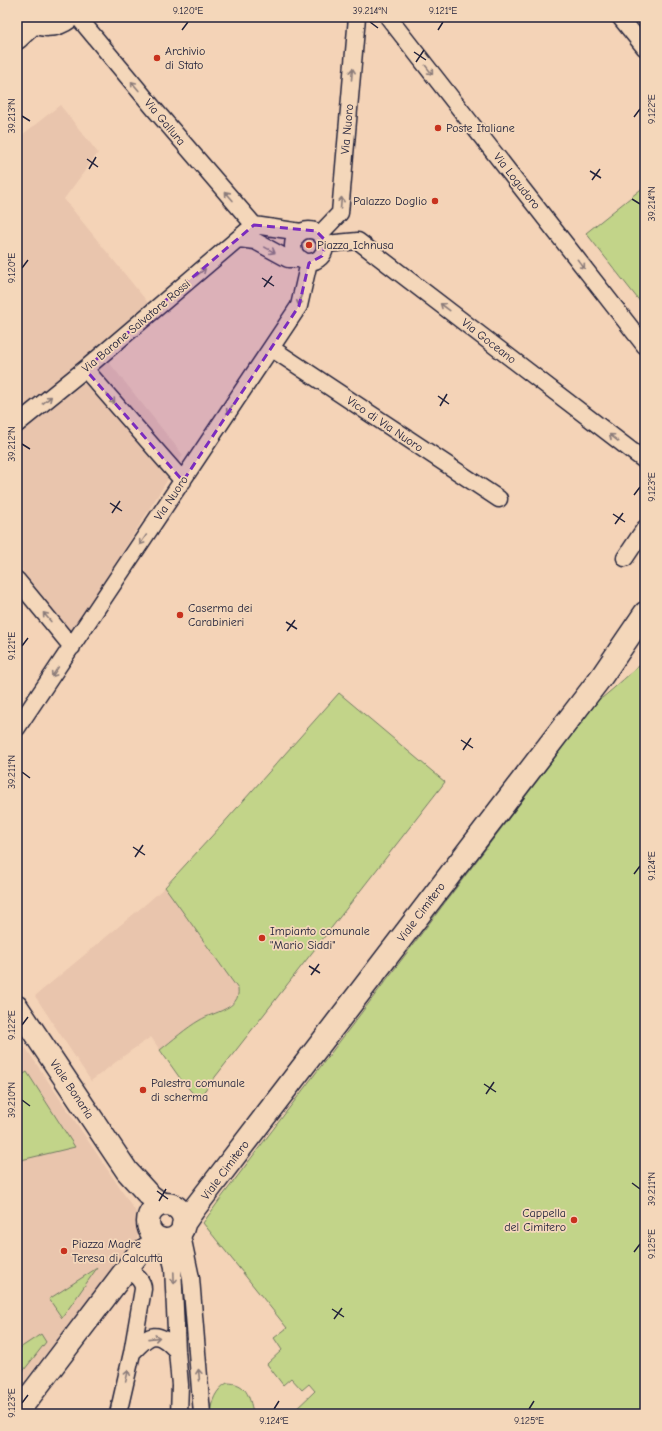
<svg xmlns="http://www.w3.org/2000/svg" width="662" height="1431" font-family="'Comic Neue',sans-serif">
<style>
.built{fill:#e9c5ad}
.green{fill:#c2d489;stroke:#727b62}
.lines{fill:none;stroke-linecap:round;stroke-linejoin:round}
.minor-casing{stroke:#22223b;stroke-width:19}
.secondary-casing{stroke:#22223b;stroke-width:25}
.minor{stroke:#f4d7ba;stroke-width:16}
.secondary{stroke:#f4d7ba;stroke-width:22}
.oneway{stroke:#8b7c7a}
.marked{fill:#7b2cbf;fill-opacity:0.2;stroke:#7b2cbf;stroke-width:3;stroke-dasharray:8 5;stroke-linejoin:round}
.ticks{fill:none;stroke:#22223b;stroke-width:1.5}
.poi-dot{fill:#c8321e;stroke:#f4d7ba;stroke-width:1.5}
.labels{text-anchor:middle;stroke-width:3.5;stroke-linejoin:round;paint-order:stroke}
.poi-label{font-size:12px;fill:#22223b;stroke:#f4d7ba;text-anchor:start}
.street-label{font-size:12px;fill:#22223b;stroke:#f4d7ba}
.neatline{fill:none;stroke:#22223b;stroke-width:1.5}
.ticks-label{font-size:10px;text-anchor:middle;fill:#22223b}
</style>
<rect width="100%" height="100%" fill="#f4d3b7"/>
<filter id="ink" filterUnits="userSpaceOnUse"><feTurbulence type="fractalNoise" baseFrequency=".025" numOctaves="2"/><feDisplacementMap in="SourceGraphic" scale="8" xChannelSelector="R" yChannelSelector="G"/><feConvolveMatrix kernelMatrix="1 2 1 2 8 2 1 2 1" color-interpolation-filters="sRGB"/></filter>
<g filter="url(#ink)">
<path class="built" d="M60 105 98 153 64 199 153 309 100 351 183 455 72 633 17 564V139Z
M165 887 238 989V994L237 999 220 1013 201 1019 160 1050 151 1037 129 1052 91 1081 35 996 147 903Z
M17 1035 136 1212 139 1226 137 1239 17 1390Z"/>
<path class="green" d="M645 186V308L586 233Z
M645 661V1414H291L315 1391 309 1384 302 1390 291 1378 283 1385 267 1364 282 1350 274 1338 287 1328 203 1223 221 1198 600 698H602C617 686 630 673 645 661Z
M339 693 445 782 198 1099 182 1081 160 1050C173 1040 186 1028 200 1020 213 1012 241 1009 238 989L165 887 221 826Z
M27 1072 75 1147 17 1161V1078Z
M97 1268 62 1318 49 1299Z
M41 1334 46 1342 17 1379V1350Z
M227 1383C247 1383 249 1396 253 1412L258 1414H210C211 1402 216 1389 227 1383Z"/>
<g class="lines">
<g class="minor-casing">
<path id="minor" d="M78 17 156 111 254 225
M388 17 645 346
M620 17 645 48
M254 225 301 232
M293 246a16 16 0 1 1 32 0a16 16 0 1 1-32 0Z
M320 234 340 213 357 17
M239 239 255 241 288 259H301
M325 244 358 241 645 461
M271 348 499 499
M85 369 183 481
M17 424 85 369 254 225
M625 558 645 528
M17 580 72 647
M17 728 299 306 309 262
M181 1231 191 1278 202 1414
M166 1240 173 1267 177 1351 180 1385 179 1414
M132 1353C151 1332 157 1330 177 1351
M118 1414 132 1353 143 1289C143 1279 134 1275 127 1270"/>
</g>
<g class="secondary-casing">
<path id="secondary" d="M27 17C40 28 56 27 69 17
M17 38 34 22
M17 1007 127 1171 148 1194 161 1204
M148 1222a18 18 0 1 1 36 0a18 18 0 1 1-36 0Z
M183 1225 194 1209 602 676 645 613
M17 1413 138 1254 161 1239"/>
</g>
<use href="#minor" class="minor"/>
<use href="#secondary" class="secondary"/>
</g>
<defs><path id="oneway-shaft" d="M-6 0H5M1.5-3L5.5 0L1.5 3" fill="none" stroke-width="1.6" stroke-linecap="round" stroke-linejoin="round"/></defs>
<g class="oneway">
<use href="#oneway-shaft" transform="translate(429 70) rotate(52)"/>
<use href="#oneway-shaft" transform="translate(352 74) rotate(-85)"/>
<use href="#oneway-shaft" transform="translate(135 86) rotate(-130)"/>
<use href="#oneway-shaft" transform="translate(229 196) rotate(-131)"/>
<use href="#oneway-shaft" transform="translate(341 203) rotate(-85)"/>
<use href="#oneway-shaft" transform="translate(270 250) rotate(29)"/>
<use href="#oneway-shaft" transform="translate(581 264) rotate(52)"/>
<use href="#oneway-shaft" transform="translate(201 272) rotate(-40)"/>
<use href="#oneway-shaft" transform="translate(300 300) rotate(105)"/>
<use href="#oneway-shaft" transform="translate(445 307) rotate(-143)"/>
<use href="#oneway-shaft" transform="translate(111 399) rotate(49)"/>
<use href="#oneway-shaft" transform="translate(47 400) rotate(-39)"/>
<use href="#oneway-shaft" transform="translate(230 409) rotate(124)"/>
<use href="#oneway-shaft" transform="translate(614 438) rotate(-142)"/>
<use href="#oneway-shaft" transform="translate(143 540) rotate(124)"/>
<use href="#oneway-shaft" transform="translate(47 617) rotate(-130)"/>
<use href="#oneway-shaft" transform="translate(55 672) rotate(124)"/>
<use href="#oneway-shaft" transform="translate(174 1278) rotate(88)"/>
<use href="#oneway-shaft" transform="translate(154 1338) rotate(-6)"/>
<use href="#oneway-shaft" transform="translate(199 1375) rotate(-95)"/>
<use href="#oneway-shaft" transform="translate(127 1376) rotate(-77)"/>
</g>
</g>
<path class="marked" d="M254 225 316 231 324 239 325 247 322 256 309 263 299 306 183 481 85 369Z"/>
<path class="ticks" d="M370 22 378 28M182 30 188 22M438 30 443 22M414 52 426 60M416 62 424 50M22 116 30 121M634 117 640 109M87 159 98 167M89 169 96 157M590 171 601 178M592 180 600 169M632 199 640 204M22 268 28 260M262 278 274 286M264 287 272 276M438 396 449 404M440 406 447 394M22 444 30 449M634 495 640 487M110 503 122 511M112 513 120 501M613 514 625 522M615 524 623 513M286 622 297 629M287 631 295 620M22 646 28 638M461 740 473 748M463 750 471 738M22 772 30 778M133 847 145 855M135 857 143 845M634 874 640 866M309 966 320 973M311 975 319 964M22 1025 28 1017M484 1084 496 1092M486 1094 494 1082M22 1100 30 1106M632 1183 640 1189M157 1191 168 1199M159 1201 166 1189M634 1252 640 1244M332 1309 344 1317M334 1319 342 1308M22 1403 28 1395M274 1409 279 1401M529 1409 534 1401"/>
<g class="poi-dot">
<circle cx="157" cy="58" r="4"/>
<circle cx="438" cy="128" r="4"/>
<circle cx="435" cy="201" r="4"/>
<circle cx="309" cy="245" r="4"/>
<circle cx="180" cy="615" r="4"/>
<circle cx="262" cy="938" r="4"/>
<circle cx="143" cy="1090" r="4"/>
<circle cx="574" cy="1220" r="4"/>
<circle cx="64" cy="1251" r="4"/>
</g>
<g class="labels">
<g class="poi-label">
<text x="165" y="55">Archivio<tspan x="165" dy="14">di Stato</tspan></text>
<text x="446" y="132">Poste Italiane</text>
<text x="427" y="205" text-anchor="end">Palazzo Doglio</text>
<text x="317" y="249">Piazza Ichnusa</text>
<text x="188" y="612">Caserma dei<tspan x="188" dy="14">Carabinieri</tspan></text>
<text x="270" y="935">Impianto comunale<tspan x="270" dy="14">"Mario Siddi"</tspan></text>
<text x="151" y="1087">Palestra comunale<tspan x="151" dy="14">di scherma</tspan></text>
<text x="566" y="1217" text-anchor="end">Cappella<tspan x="566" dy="14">del Cimitero</tspan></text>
<text x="72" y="1248">Piazza Madre<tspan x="72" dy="14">Teresa di Calcutta</tspan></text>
</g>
<g class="street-label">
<text transform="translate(165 122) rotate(50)" y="4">Via Gallura</text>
<text transform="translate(347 129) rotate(-85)" y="4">Via Nuoro</text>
<text transform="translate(517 181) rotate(52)" y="4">Via Logudoro</text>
<text transform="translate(136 326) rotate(-40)" y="4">Via Barone Salvatore Rossi</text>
<text transform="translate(489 341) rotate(38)" y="4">Via Goceano</text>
<text transform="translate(385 424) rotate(34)" y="4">Vico di Via Nuoro</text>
<text transform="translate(171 498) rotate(-56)" y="4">Via Nuoro</text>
<text transform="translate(421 912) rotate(-53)" y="4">Viale Cimitero</text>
<text transform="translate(72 1089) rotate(56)" y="4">Viale Bonaria</text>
<text transform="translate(225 1170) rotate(-53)" y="4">Viale Cimitero</text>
</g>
</g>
<rect width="662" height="1431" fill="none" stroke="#f4d7ba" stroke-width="44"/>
<rect x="22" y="22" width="618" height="1387" class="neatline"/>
<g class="ticks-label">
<text x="188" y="14">9.120°E</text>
<text x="370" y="14">39.214°N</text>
<text x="443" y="14">9.121°E</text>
<text transform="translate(651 109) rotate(-90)" y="4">9.122°E</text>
<text transform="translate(11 116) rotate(-90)" y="4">39.213°N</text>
<text transform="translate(651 204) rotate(-90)" y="4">39.214°N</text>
<text transform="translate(11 268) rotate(-90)" y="4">9.120°E</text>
<text transform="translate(11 444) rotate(-90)" y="4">39.212°N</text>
<text transform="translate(651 487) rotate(-90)" y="4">9.123°E</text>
<text transform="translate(11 646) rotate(-90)" y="4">9.121°E</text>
<text transform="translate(11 772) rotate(-90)" y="4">39.211°N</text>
<text transform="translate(651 866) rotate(-90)" y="4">9.124°E</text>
<text transform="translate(11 1025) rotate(-90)" y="4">9.122°E</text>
<text transform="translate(11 1100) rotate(-90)" y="4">39.210°N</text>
<text transform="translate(651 1189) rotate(-90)" y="4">39.211°N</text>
<text transform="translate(651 1244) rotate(-90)" y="4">9.125°E</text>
<text transform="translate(11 1403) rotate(-90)" y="4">9.123°E</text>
<text x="274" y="1424">9.124°E</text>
<text x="529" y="1424">9.125°E</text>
</g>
</svg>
